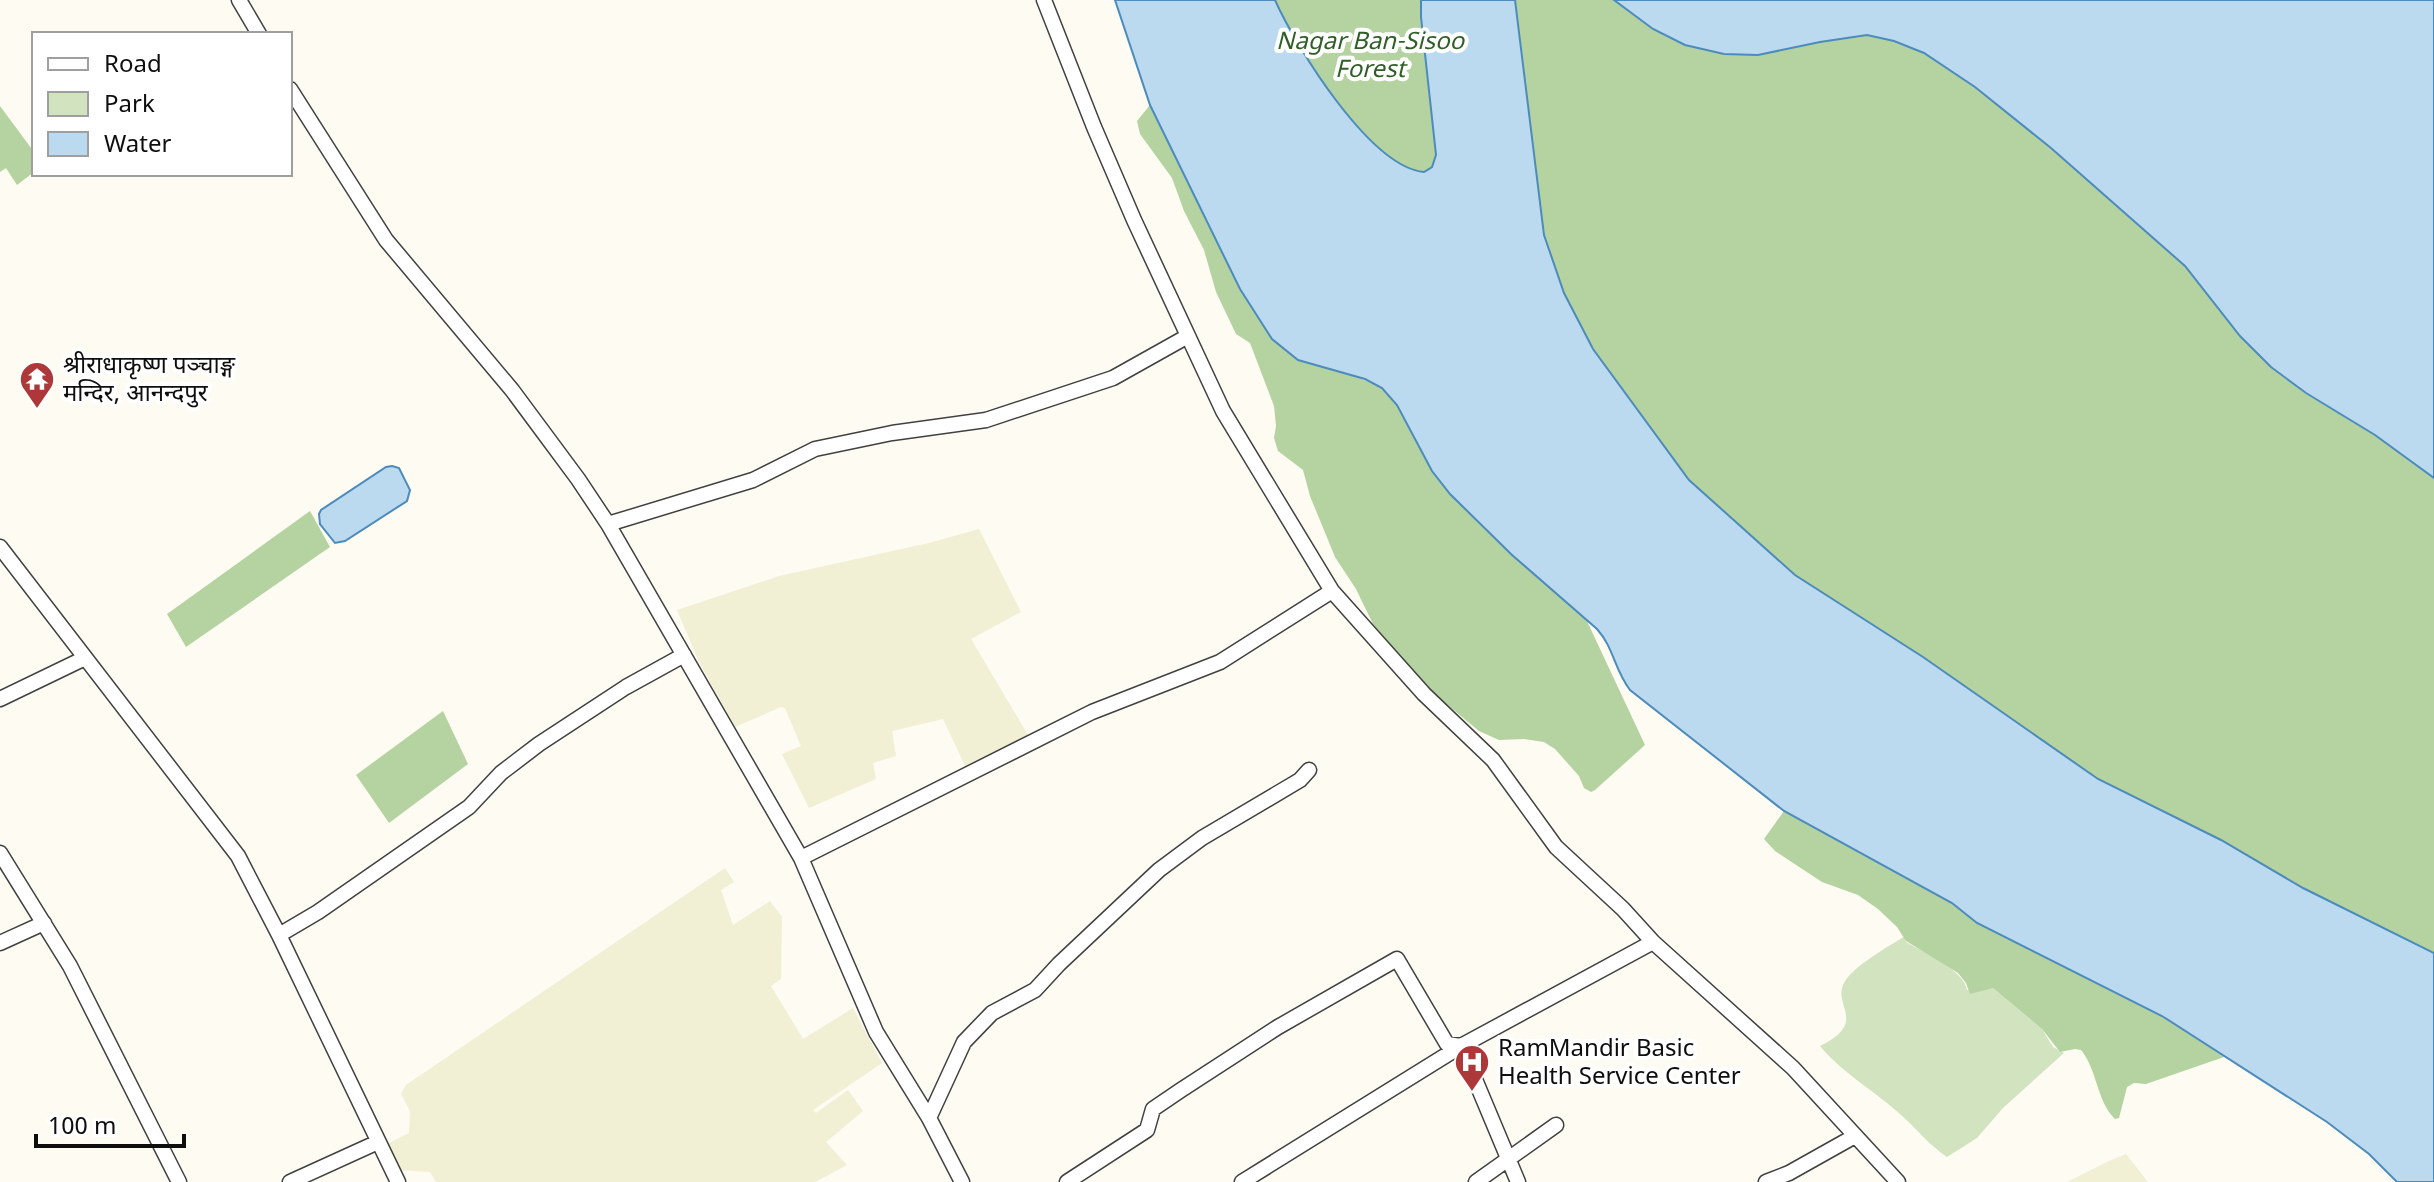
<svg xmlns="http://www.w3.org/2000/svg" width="2434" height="1182" font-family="Georgia,'Noto Sans Devanagari',serif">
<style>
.farmland{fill:#f1efd4}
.green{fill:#d1e4bf}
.forest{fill:#b5d3a0}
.water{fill:#bcdaef;stroke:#4c8bbc;stroke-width:2}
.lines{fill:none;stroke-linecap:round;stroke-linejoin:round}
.minor-casing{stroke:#414141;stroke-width:17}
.minor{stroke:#fff;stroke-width:14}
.labels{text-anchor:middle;stroke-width:8;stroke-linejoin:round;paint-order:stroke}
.park-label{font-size:24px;font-style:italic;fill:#305e27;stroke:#fff}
.poi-label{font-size:24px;fill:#0e0e0e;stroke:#fff;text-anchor:start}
</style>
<rect width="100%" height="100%" fill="#fdfbf2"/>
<path class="farmland" d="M979 529 1021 612 971 639 1028 735 966 768 943 719 892 731 896 756 873 763 876 779 809 808 782 754 801 746 785 708 781 707 735 727 698 660 677 610 779 576 929 543Z
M725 868 734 882 721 890 733 925 770 901 782 917 781 979 771 986 803 1039 853 1008 882 1063 813 1110 816 1113 848 1090 863 1111 826 1142 847 1165 815 1182H436L430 1172 398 1170 385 1145 409 1133 410 1111 401 1094 406 1085Z
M2126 1154 2148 1182H2067L2109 1161Z"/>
<path class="green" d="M1905 936 1906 942C1923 952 1965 971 1967 990L1993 988 2042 1029 2053 1047 2064 1053 2003 1108 1977 1138 1947 1157C1929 1145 1917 1129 1901 1115 1875 1091 1842 1073 1820 1046 1869 1022 1832 1006 1844 983 1853 966 1888 947 1905 936Z"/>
<path class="forest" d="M1275 0H1421V17L1436 155 1432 167 1424 172C1370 167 1296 47 1275 0Z
M1515 0H1614L1653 29 1685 45 1820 42 1867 35 1894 41 1924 53 1975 87 2051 148 2185 266 2240 336 2271 367 2306 394 2375 435 2434 478V953L2303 888 2221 840 2098 779 1923 657 1795 575 1689 480 1593 349 1564 293 1544 235Z
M1150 105 1240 289 1272 339 1382 388 1397 405 1432 471 1450 494 1512 555 1586 619 1645 745 1595 790 1591 792 1584 788 1579 776 1555 749 1544 742 1524 739 1499 740 1479 731 1427 688 1373 624 1356 589 1335 557 1310 496 1303 470 1278 451 1274 438 1276 426 1274 406 1250 343 1236 334 1216 292 1204 250 1184 211 1172 178 1140 134 1137 121Z
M0 106 34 152V172L17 185 6 168 0 172Z
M310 511 330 547 186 647 167 614Z
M443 711 468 764 389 823 356 775Z
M1784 811 1952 903 1977 923 2162 1016 2224 1057 2146 1084 2134 1083 2127 1087 2119 1118 2115 1119C2096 1100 2098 1071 2081 1050L2075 1049 2060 1052 2042 1029 1993 988 1970 994 1966 983 1958 973 1906 941 1897 927 1878 909 1858 895 1822 882 1775 851 1764 839Z"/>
<path class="water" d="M1115 0H1275C1296 47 1370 167 1424 172L1432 167 1436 155 1421 17V0H1515L1544 235 1564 293 1593 349 1689 480 1795 575 1923 657 2098 779 2221 840 2303 888 2434 953V1182H2397L2369 1154 2327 1122 2162 1016 1977 923 1952 903 1784 811 1630 690C1614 669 1614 648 1597 629L1512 555 1450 494 1432 471 1397 405 1382 388 1365 379 1298 360 1272 339 1240 289 1150 105Z
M1614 0H2434V478L2375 435 2306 393 2271 367 2240 336 2185 266 2051 148 1975 87 1924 53 1894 41 1867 35 1820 42 1758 55 1724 54 1685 45 1653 29Z
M392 466 399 468 410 490 407 501 345 541 335 543 320 524 319 514 321 510 386 467Z"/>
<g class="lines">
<g class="minor-casing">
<path id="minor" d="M239 0 259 34
M1044 0 1094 127 1134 220 1223 411 1332 591 1424 694 1493 760 1556 847 1623 909 1653 942 1793 1068 1898 1182
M290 89 386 240 512 390 578 479 608 524 801 858 876 1032 929 1118 962 1182
M608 524 753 480 815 449 892 433 986 420 1113 378 1188 336
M0 547 238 856 279 935 398 1182
M0 699 85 658
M0 853 70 966 179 1182
M801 858 1092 712 1220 662 1332 591
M279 935 318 912 469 807 501 773 539 744 626 687 684 655
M0 943 44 923
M929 1118 964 1042 992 1013 1035 990 1059 964 1159 870 1202 838 1300 780 1309 770
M290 1182 378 1142
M1067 1182 1147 1130 1153 1109 1181 1090 1278 1027 1397 959 1447 1044 1461 1046
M1242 1182 1461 1046
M1476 1182 1556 1125
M1518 1182 1461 1046 1653 942
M1766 1182 1789 1173 1855 1136"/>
</g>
<use href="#minor" class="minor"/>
</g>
<defs>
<g id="temple-pin" transform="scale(1.8)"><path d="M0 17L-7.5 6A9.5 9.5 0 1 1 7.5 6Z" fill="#ad3839" stroke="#fff"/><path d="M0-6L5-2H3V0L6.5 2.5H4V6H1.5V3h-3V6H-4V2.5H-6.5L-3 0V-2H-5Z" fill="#fff"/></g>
<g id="hospital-pin" transform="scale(1.8)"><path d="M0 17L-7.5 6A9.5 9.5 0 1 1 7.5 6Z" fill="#ad3839" stroke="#fff"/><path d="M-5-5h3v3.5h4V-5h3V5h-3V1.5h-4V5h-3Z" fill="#fff"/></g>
</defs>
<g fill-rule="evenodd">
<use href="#temple-pin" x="37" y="379"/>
<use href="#hospital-pin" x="1472" y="1062"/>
</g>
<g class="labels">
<g class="park-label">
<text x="1370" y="49">Nagar Ban-Sisoo<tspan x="1370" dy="28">Forest</tspan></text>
</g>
<g class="poi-label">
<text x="63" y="373">श्रीराधाकृष्ण पञ्चाङ्ग<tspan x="63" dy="28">मन्दिर, आनन्दपुर</tspan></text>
<text x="1498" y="1056">RamMandir Basic<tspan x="1498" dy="28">Health Service Center</tspan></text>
</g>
</g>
<rect x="32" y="32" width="260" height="144" fill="#ffffff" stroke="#9f9f9f" stroke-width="2"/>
<rect x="48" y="58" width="40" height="12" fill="#ffffff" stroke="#9f9f9f" stroke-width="2"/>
<text x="104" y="72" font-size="24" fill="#0e0e0e">Road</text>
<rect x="48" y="92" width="40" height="24" fill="#d1e4bf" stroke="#9f9f9f" stroke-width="2"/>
<text x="104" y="112" font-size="24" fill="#0e0e0e">Park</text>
<rect x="48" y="132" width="40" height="24" fill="#bcdaef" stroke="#9f9f9f" stroke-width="2"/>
<text x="104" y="152" font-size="24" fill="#0e0e0e">Water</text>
<path d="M36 1134v12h148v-12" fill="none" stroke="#0e0e0e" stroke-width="4"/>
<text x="48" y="1134" font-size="24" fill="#0e0e0e" stroke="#ffffff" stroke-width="6" paint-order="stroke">100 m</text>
</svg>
